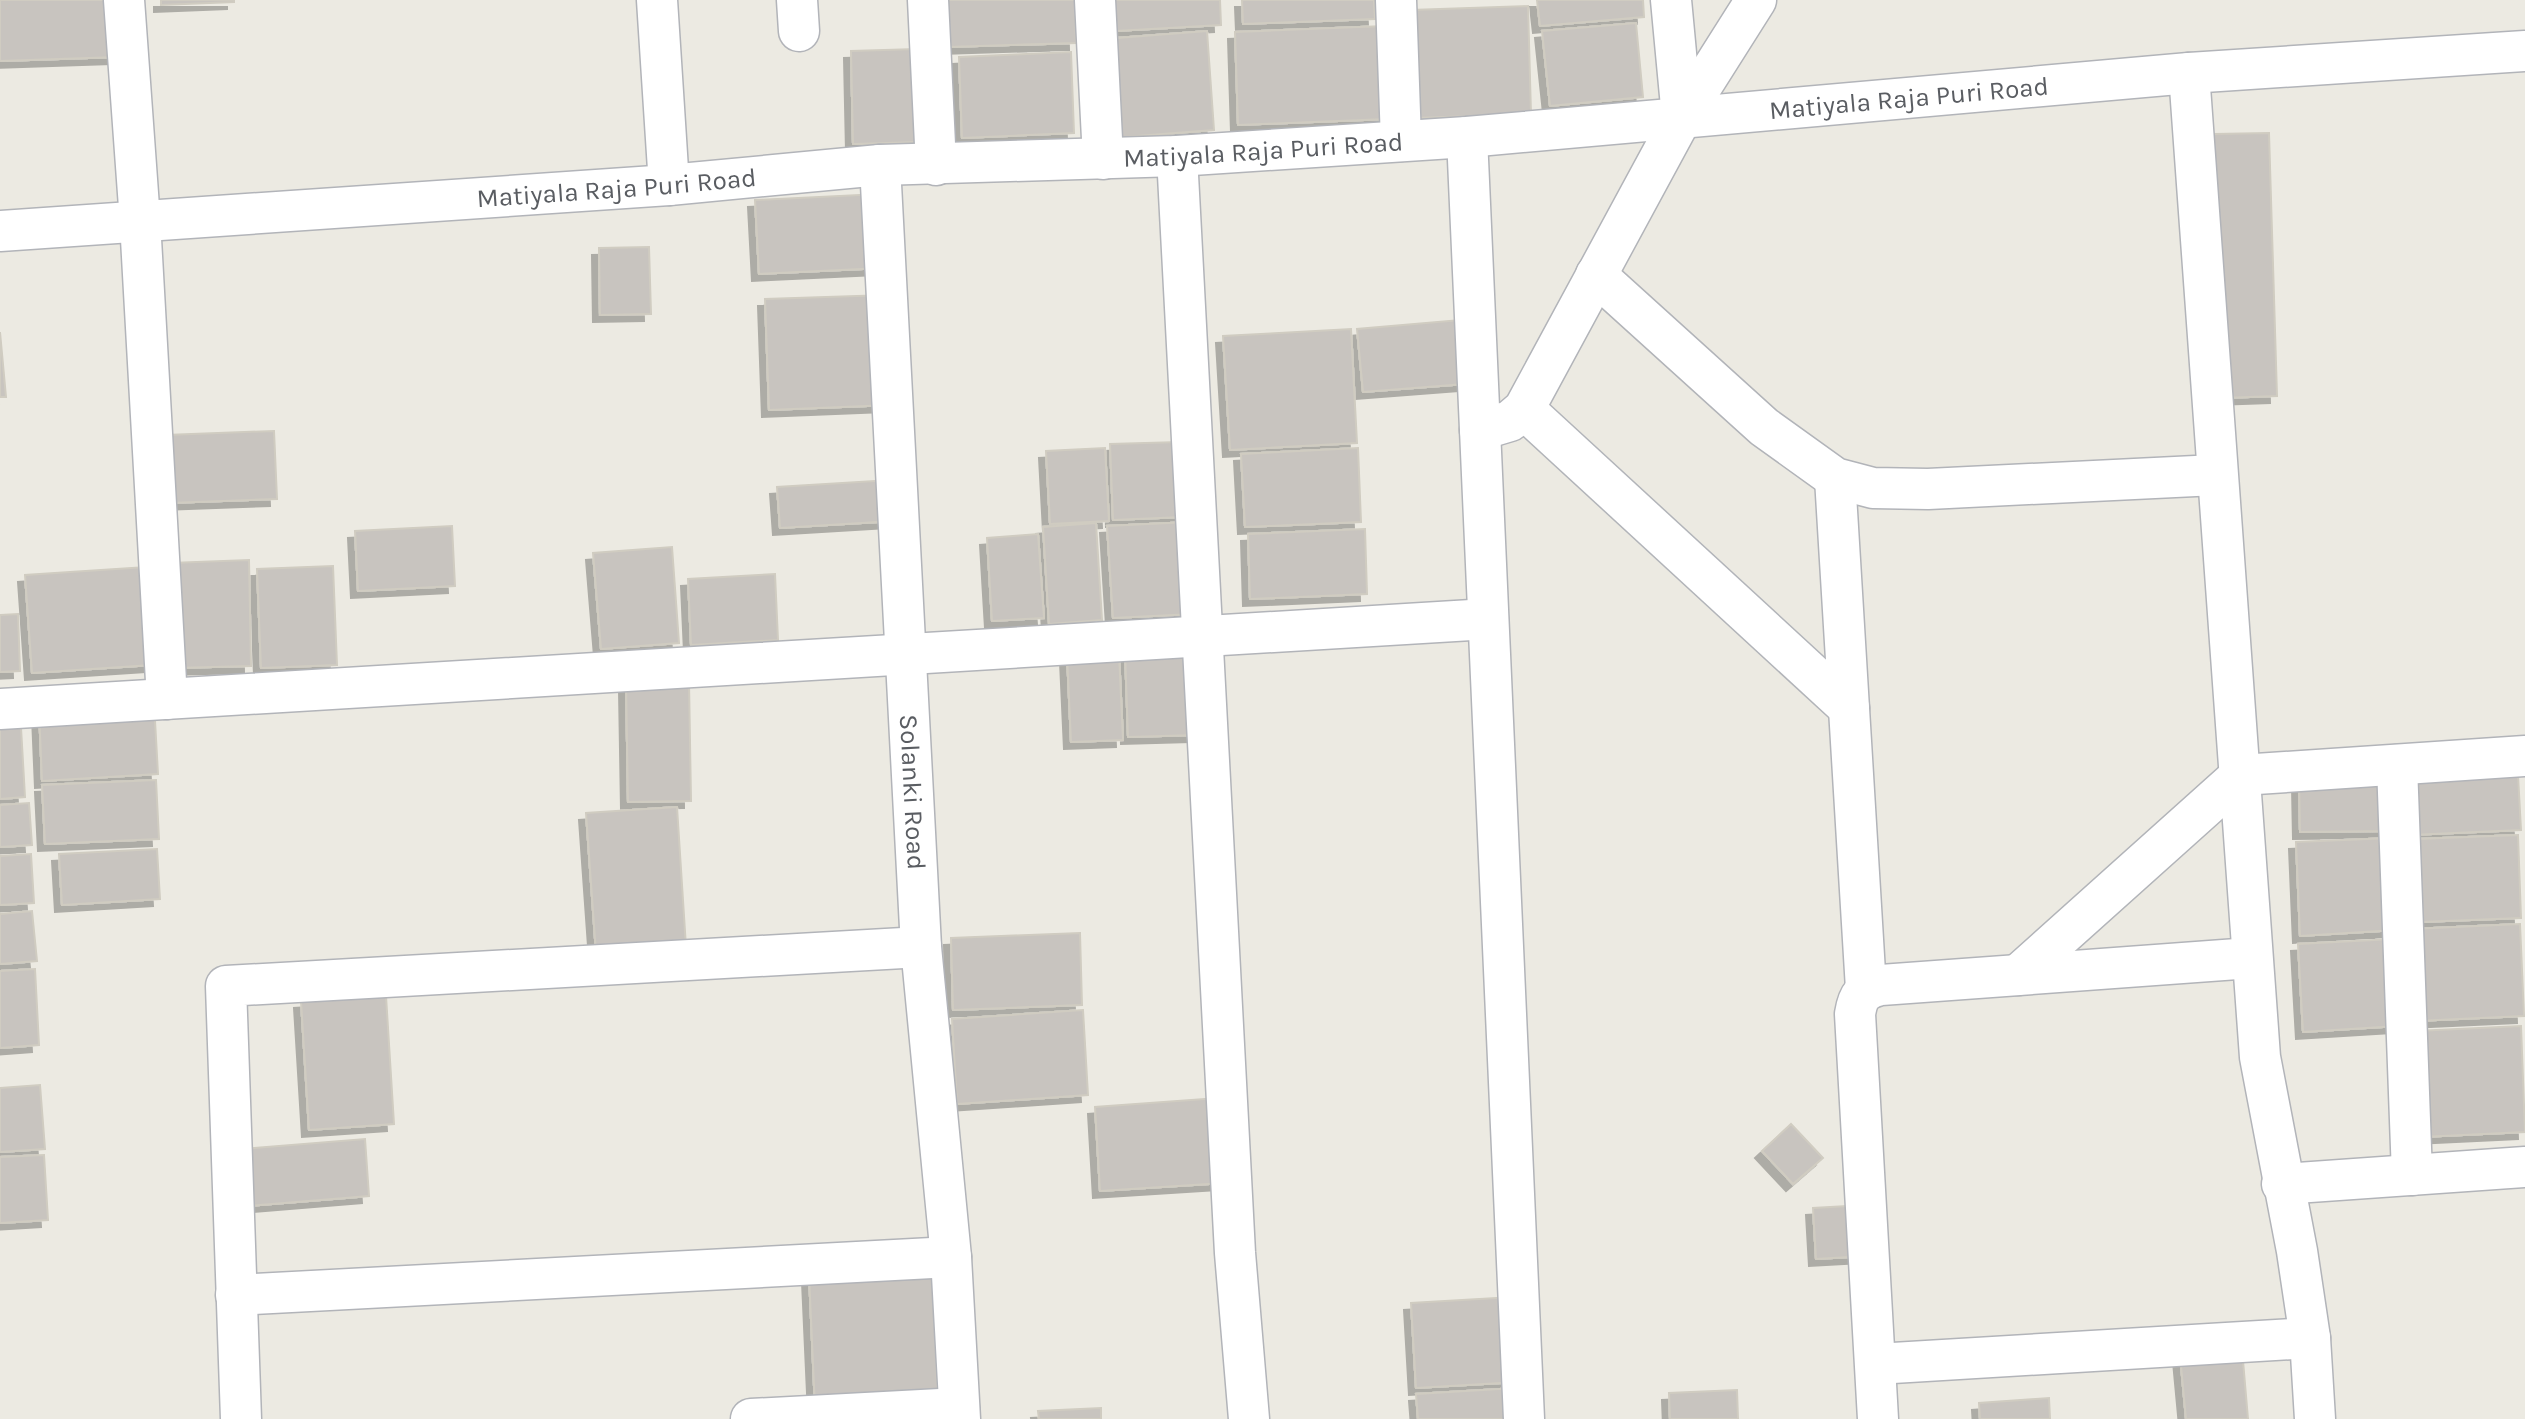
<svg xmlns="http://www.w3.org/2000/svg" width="2525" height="1419" font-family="Karla,sans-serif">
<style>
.building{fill:#c8c4bf;stroke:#d0ccc1;stroke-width:2;filter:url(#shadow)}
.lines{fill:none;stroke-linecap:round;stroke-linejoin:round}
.street-casing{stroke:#b2b4b9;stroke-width:43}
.street{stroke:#fff;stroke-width:40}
.labels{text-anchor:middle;stroke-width:6;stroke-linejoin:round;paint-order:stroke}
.street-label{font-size:26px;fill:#5a5d62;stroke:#fff}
</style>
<defs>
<filter id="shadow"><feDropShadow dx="-7" dy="7" stdDeviation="0" flood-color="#0004"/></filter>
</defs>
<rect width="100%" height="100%" fill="#eceae2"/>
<path class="building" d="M0 0H116L118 57 0 61Z
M161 0H234V2L161 5Z
M947 0H1075L1076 43 948 47Z
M1114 0H1220L1221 25 1116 31Z
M1242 0H1374L1375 19 1243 24Z
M1537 0H1643L1644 17 1540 26Z
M1528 6 1531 114 1415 118 1411 10Z
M1636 23 1643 97 1550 106 1542 31Z
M1385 26 1388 119 1238 125 1235 32Z
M1207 31 1214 130 1111 138 1104 39Z
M917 49 920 142 853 144 851 51Z
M1071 52 1074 133 962 138 959 57Z
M2269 133 2277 396 2222 398 2214 134Z
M880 194 883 268 759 274 755 200Z
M649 247 651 314 600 315 599 248Z
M887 295 891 405 769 410 765 299Z
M1460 320 1465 384 1363 392 1357 329Z
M1351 329 1357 443 1230 450 1223 336Z
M0 332 6 397H0Z
M274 431 277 499 169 503 166 435Z
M1180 442 1183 517 1113 520 1110 444Z
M1105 448 1109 521 1050 524 1046 451Z
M1358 448 1361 522 1245 527 1241 454Z
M891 480 894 521 780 528 777 487Z
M1189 522 1194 614 1113 618 1107 526Z
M1096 523 1102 620 1049 624 1043 527Z
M452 526 455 586 358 591 355 531Z
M1365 529 1367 594 1250 599 1248 534Z
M1038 534 1044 618 992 621 987 538Z
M672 547 679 643 601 649 593 553Z
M249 560 251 666 174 668 171 563Z
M333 566 337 665 261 668 257 569Z
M146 567 152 665 32 673 25 575Z
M775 574 778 640 691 645 688 579Z
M18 614 20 671 0 672V615Z
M1193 650 1197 735 1128 737 1125 652Z
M1119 653 1123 740 1071 742 1067 655Z
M689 681 691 801 628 802 626 683Z
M154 703 158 774 42 781 39 710Z
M20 710 25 797 0 799V711Z
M2518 775 2521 830 2411 835 2409 779Z
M2387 777 2388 831 2300 832 2299 779Z
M156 780 159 839 45 844 42 785Z
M29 803 32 845 0 847V805Z
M677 807 686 947 596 953 586 813Z
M2518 835 2521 918 2421 922 2417 839Z
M2391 838 2396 930 2300 936 2296 842Z
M157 849 160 899 62 905 59 854Z
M31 854 34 903 0 905V856Z
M32 911 37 961 0 964V914Z
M2520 924 2524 1016 2416 1021 2412 929Z
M1080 933 1082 1005 953 1010 951 938Z
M2393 939 2398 1026 2303 1032 2298 944Z
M35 969 39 1045 0 1048V971Z
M386 996 394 1124 309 1130 301 1001Z
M1083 1010 1088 1095 957 1104 952 1019Z
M2521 1026 2525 1132 2422 1137 2416 1031Z
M40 1085 45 1149 0 1152V1088Z
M1218 1098 1224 1183 1100 1191 1095 1107Z
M1791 1124 1823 1158 1793 1184 1762 1151Z
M365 1139 369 1196 248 1206 243 1149Z
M44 1155 48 1220 0 1223V1157Z
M1865 1205 1868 1256 1816 1259 1813 1208Z
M932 1269 938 1402 815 1408 809 1275Z
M1513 1297 1518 1382 1416 1388 1411 1303Z
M2242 1349 2248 1419H2186L2180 1355Z
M1516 1388 1518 1419H1418L1416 1394Z
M1737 1390 1738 1419H1670L1669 1393Z
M2049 1398 2050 1419H1980L1979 1403Z
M1101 1408V1419H1039L1038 1411Z"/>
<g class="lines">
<g class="street-casing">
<g id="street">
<path d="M124 0 140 221 167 699"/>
<path d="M657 0 669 185"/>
<path d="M797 0 799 31"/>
<path d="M928 0 936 165"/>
<path d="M1095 0 1103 159"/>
<path d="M1396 0 1401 141"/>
<path d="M1671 0 1682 117"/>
<path d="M2189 73 2260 1057 2297 1251 2310 1338 2315 1419"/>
<path d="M1467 137 1524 1419"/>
<path d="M1177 156 1235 1253 1249 1419"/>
<path id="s1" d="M880 165 921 947 951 1257 960 1419"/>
<path id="s2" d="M0 231 669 185 880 165 1177 156 1467 137 2189 73 2525 51"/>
<path d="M1596 275 1764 427 1835 478 1873 488 1928 489 2216 475"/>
<path d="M1524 409 1849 708"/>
<path d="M1480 430 1510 421 1524 409 1682 117 1756 0"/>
<path d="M1835 478 1866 989"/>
<path d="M0 709 1488 619"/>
<path d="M2397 765 2412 1175"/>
<path d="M2018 975 2241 775 2525 756"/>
<path d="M2282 1184 2525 1167"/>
<path d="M236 1295 951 1257"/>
<path d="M1876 1364 2310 1338"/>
<path d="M241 1419 226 986 921 947"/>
<path d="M751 1419 959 1408"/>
<path d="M1878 1419 1855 1014C1858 996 1862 990 1881 985L2251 958"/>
</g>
</g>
<use href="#street" class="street"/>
</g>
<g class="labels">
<g class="street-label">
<text dy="9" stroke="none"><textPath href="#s2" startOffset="1914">Matiyala Raja Puri Road</textPath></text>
<text dy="9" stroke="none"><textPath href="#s2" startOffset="1266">Matiyala Raja Puri Road</textPath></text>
<text dy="9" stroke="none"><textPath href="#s2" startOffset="618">Matiyala Raja Puri Road</textPath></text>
<text dy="9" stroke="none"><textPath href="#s1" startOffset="628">Solanki Road</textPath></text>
</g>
</g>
</svg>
